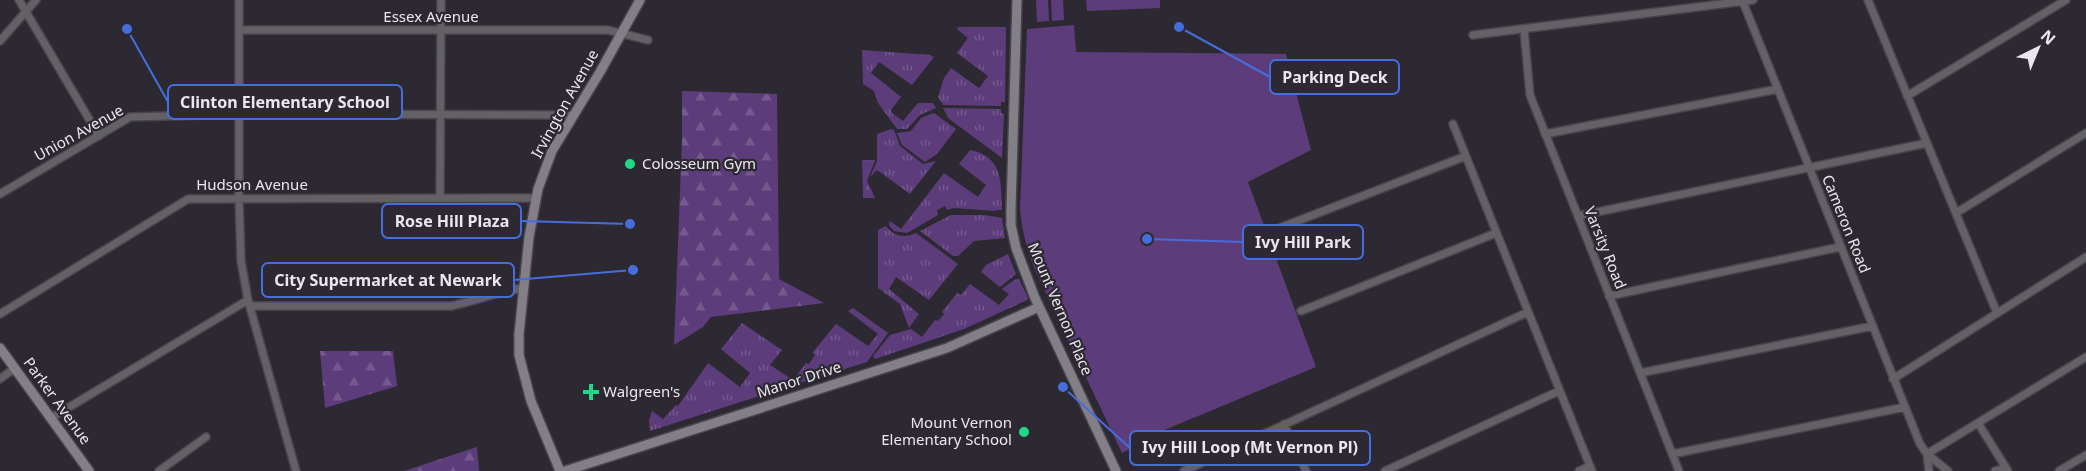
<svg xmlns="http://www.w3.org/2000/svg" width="2086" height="471" font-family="'Noto Sans',sans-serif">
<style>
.grass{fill:url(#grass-tufts)}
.forest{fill:url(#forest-firs)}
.park{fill:#5d3c7b}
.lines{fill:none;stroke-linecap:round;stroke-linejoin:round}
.street-casing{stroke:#47444c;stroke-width:10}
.secondary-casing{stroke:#47444c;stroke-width:12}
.street{stroke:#636165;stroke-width:7}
.secondary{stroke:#827f86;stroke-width:9}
.poi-dot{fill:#21d887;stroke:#2d2932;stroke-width:2}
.labels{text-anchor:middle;stroke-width:4.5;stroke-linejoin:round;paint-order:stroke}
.street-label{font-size:15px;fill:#eae7ed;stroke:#2d2932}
.poi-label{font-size:15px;fill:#eae7ed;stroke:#2d2932;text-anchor:start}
.leader{fill:none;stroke:#466ddc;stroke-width:2}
.callout-dot{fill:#466ddc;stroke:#2d2932;stroke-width:2}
.callout{fill:#2d2932;stroke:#466ddc;stroke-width:2}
.callout-label{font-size:16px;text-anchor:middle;font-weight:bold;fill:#eae7ed}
</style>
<defs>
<pattern id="grass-tufts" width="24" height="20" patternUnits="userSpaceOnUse" patternTransform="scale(1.5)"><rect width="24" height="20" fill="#5d3c7b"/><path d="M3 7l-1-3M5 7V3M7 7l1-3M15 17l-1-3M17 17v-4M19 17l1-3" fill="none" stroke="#74588e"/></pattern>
<pattern id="forest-firs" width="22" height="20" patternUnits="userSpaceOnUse" patternTransform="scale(1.5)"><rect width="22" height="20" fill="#5d3c7b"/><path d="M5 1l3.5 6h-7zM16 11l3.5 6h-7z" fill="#74588e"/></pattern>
</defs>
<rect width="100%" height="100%" fill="#2d2932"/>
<path class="grass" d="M958 27H1006L1005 102H1001V106L943 105 938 97 944 78 951 68 979 88 988 76 957 53 968 38 957 29Z
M862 50 930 55 934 57 912 85 879 62 871 73 901 97 891 110 893 114 903 121 918 103H933L936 108 920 115 907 129H897L878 103 874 91 863 84Z
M943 108 1001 109V113L1004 114 1002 158 948 118Z
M934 113 956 129 937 154 925 162 902 145 897 133 911 131 921 118Z
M891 129 894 130 900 146 923 164 936 161 910 194 877 170 870 177 877 161V134Z
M970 150C1003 156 1001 183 1002 210H997L996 211 954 208 947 210 945 206 937 210 938 215 907 233 894 231 889 225 890 221 901 229 944 173 978 197 986 185 959 164Z
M862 160H875L867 181 875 198H863Z
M951 215H985L1002 218 1005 238 974 241 958 256H953L920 231Z
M886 226C894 237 904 238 916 233L958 264 929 300 896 277 889 289 919 314 909 328 900 304 878 288V230Z
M1008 254 1016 274 1000 287 981 272 986 265Z
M1019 279 1028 298 1027 300 964 329 875 359 873 356 890 335 911 329 922 337 935 320 938 321 944 314 942 312 957 293 961 295 970 284 999 305 1009 294 1002 289 1014 280Z
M853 308 888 333 867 362 787 387 782 386 781 389 650 431 649 421 652 411 663 419 676 405 678 406 708 363 740 387 750 373 721 349 742 323 782 350 770 365 793 380 806 363 809 364 815 355 813 352 836 324 868 346 878 334 848 311Z"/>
<path class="forest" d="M682 91 777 94 779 279 824 303 711 317 703 327 674 345 682 141Z
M320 351H393L397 386 325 408Z
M477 447 479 471H404Z"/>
<path class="park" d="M1036 0H1048L1049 21 1037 22Z
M1051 0H1063L1064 20 1052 21Z
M1086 0H1160V8L1087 11Z
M1074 25 1076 52 1286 54 1311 150 1248 182 1316 367 1162 431 1122 453 1036 272C1027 252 1022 231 1020 209L1027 29Z"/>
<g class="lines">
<g class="street-casing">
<path id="street" d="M19 0 99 136
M239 0V199L241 261 248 300 296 471
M1868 0 1997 313
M1743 2 1920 444 1927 454 1948 471
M240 30H608L648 40
M1524 30 1530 95 1679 471
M1473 35 1753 0
M0 41 36 0
M1907 96 2066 0
M1453 124 1592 471
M1545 134 1778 89
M0 194 130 117 239 114 572 115
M440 198 441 0
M1956 213 2086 133
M1578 216 1927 143
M1269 232 1466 156
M1609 296 1840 247
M250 306H451C476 301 499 291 523 288
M1301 311 1496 233
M0 314 188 199 536 198
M1640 373 1873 326
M0 379 15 368
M1893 379 2086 257
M51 418 248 300
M1978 423 2008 471
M1284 424 1306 471
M1672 454 1905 407
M1927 454 2086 357
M1927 454 1929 471
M159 471 206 437
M1184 471 1528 312
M1385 471 1559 391
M1579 471 1590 466
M1995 471 2006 468
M2059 471 2086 455"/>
</g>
<g class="secondary-casing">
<path id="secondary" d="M1017 0 1011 209V225L1016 248 1035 298 1116 471
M0 348 89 471
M560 471 531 401 519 355V334L529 237 538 189 552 151 600 72 640 0
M565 471 947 348 1039 307"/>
</g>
<use href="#street" class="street"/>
<use href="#secondary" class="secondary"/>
</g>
<g class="poi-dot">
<circle cx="630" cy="164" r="6"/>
<path d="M588 383h6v6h6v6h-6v6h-6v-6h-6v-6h6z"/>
<circle cx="1024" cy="432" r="6"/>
</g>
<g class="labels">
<g class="street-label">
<text x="431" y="22">Essex Avenue</text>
<text transform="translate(565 104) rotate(-61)" y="5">Irvington Avenue</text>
<text transform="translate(79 133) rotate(-29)" y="5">Union Avenue</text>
<text x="252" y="190">Hudson Avenue</text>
<text transform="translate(1846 224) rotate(68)" y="5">Cameron Road</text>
<text transform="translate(1605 248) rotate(68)" y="5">Varsity Road</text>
<text transform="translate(1060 309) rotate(67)" y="5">Mount Vernon Place</text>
<text transform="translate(799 380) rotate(-18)" y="5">Manor Drive</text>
<text transform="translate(57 401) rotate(54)" y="5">Parker Avenue</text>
</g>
<g class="poi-label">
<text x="642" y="169">Colosseum Gym</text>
<text x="603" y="397">Walgreen's</text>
<text x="1012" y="428" text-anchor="end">Mount Vernon<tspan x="1012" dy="17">Elementary School</tspan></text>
</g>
</g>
<path class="leader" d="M1179 27L1270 77M127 29L168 102M630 224L521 221M1147 239L1243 242M633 270L514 280M1063 387L1130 448"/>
<g class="callout-dot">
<circle cx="1179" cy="27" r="6"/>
<circle cx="127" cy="29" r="6"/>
<circle cx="630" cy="224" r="6"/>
<circle cx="1147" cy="239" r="6"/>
<circle cx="633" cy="270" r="6"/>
<circle cx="1063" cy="387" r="6"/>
</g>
<g class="callout">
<rect x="1270" y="60" width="129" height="34" rx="6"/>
<rect x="168" y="85" width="234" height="34" rx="6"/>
<rect x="382" y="204" width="139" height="34" rx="6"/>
<rect x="1243" y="225" width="120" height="34" rx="6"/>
<rect x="262" y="263" width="252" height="34" rx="6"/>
<rect x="1130" y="431" width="240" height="34" rx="6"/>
</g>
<g class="callout-label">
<text x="1335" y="83">Parking Deck</text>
<text x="285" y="108">Clinton Elementary School</text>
<text x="452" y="227">Rose Hill Plaza</text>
<text x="1303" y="248">Ivy Hill Park</text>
<text x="388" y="286">City Supermarket at Newark</text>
<text x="1250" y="453">Ivy Hill Loop (Mt Vernon Pl)</text>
</g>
<g transform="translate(2038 48) rotate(43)" stroke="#2d2932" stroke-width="4.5" paint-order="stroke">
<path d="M0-4.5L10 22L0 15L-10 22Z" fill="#eae7ed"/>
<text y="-9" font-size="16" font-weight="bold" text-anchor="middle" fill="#eae7ed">N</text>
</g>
</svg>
